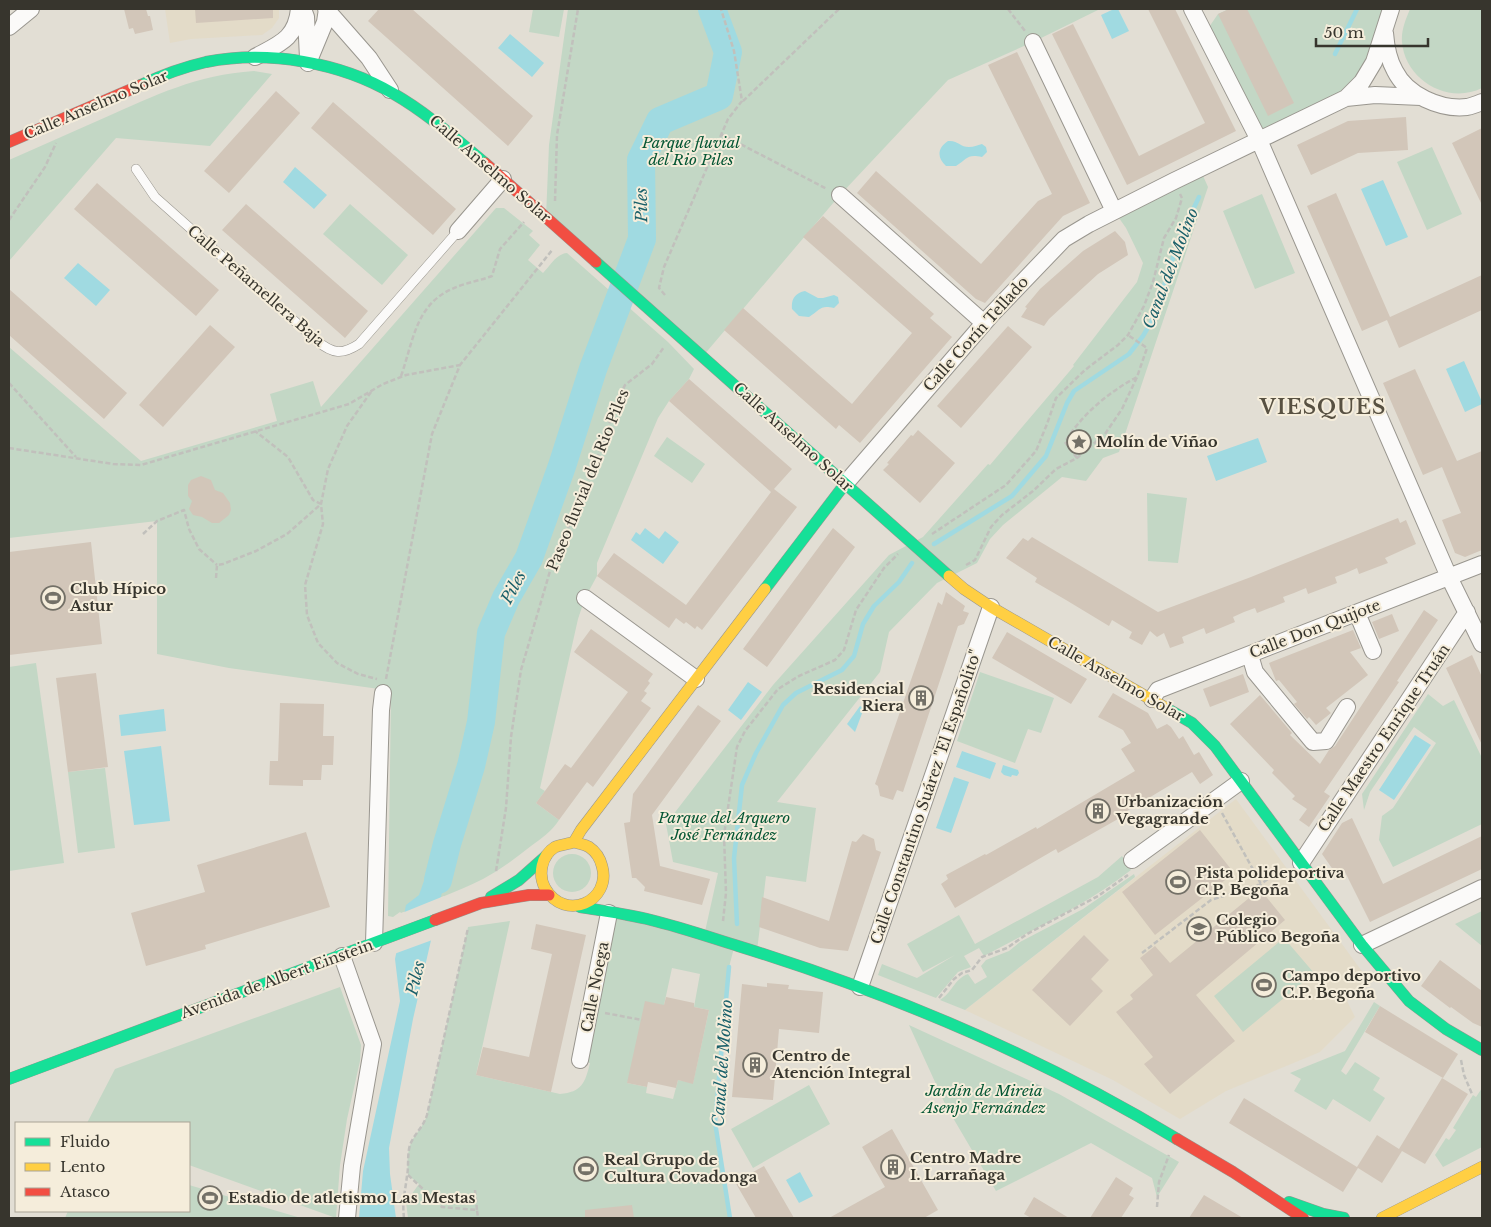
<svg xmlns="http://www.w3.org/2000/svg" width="1491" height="1227" font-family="'Libre Baskerville',serif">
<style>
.built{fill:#e3dbc8}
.green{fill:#c3d7c5;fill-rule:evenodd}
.water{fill:#a0dae1}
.pier{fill:#e2ded4}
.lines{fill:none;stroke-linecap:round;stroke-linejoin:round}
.stream{stroke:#a0dae1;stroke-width:4.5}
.river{stroke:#a0dae1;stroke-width:28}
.building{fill:#d2c6b9}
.lane-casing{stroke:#99968f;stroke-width:10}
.street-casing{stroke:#99968f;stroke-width:18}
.fast-casing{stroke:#99968f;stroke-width:12}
.slow-casing{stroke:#99968f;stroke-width:12}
.jam-casing{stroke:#99968f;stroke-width:12}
.path{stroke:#c1c0bc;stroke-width:2.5;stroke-dasharray:5 2.5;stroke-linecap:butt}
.lane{stroke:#fbfaf9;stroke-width:9}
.street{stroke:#fbfaf9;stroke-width:16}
.fast{stroke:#16e098;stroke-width:11}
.slow{stroke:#ffcf43;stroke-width:11}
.jam{stroke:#f24e42;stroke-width:11}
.labels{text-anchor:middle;stroke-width:4;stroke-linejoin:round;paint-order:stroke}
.street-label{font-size:15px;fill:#37352d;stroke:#f5eddb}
.park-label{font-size:15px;font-style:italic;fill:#055634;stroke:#f5eddb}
.poi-label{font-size:15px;font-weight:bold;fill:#37352d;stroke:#f5eddb;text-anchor:start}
.water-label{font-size:16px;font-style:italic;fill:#1a606a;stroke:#f5eddb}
.district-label{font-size:20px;font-weight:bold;letter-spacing:1px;fill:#585142;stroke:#f5eddb}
</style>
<rect width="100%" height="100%" fill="#e2ded4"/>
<path class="built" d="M165 9H279V18L272 28 262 35 191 39 170 43Z
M1236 799 1369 981 1347 1001 1355 1017 1320 1052 1226 1091 1180 1119 1113 1080 965 1010Z"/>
<path class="green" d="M533 9H564L559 37 529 32Z
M568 9H1100L1033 42 948 80 840 195 703 356 546 217 549 145Z
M1229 9H1391L1362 82 1259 140 1205 33 1218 14Z
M1410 9H1482V88C1448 105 1405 80 1402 42 1401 30 1406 19 1410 9Z
M254 71 272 74 210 146 116 138 9 261V160C41 146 72 132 104 118 156 95 196 75 254 71Z
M1432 147 1462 214 1427 230 1397 162Z
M1200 169 1208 187 1119 452 1103 458 1086 481 1062 477 1003 525 990 539 977 563 937 583 889 632 880 672 777 802 816 808 806 882 766 876 757 951 735 944 729 967 715 1122 730 1218H408L406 1202 419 1184 408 1175C407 1163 407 1149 413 1139 418 1131 424 1125 427 1115L468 927 510 921 476 1075 560 1094C582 1092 585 1083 590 1063L580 1060 609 913 704 936 718 873 673 862 666 824 773 685 889 555 923 537 988 464 990 465 1074 366 1073 365 1137 282 1143 263 1126 228 1114 211ZM672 968 700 974 694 1007 709 1010 693 1083 678 1080 673 1099 646 1093 647 1087 627 1083 664 1005Z
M1262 194 1295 273 1255 289 1223 211Z
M350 204 408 255 382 285 323 234Z
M496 208H504L533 231 529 235 540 245 528 260 543 273C550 266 556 254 567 253L668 342 694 369 689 379 669 401 658 418 597 563V576L585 598 578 619 540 788 545 791 536 803 559 820C552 831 541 839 531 846 516 858 500 870 483 879 457 892 429 902 401 913L400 912 393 917 388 916 391 694 379 689 229 668 157 654V521L9 538V347L141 461 277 421 270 394 313 381 321 407Z
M667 437 705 464 692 483 654 456Z
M1147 493 1187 498 1178 563 1148 561Z
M36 663 64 863 9 871V667Z
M980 672 1054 698 1041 733 1028 729 1015 763 957 741Z
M1428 694 1443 706 1454 700 1482 758V824L1393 867 1379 840 1382 816 1393 808 1436 743 1414 727 1370 792 1364 810 1362 794Z
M105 768 115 848 78 853 68 772Z
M553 873a19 19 0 1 1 38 0a19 19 0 1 1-38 0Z
M1122 856 1131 870C1086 905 1034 929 984 956L979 948 964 956 971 967 958 972 936 998 878 975 882 964 917 978 955 955 923 972 907 944 959 915 975 944 1098 877Z
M1134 874 1135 877 965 1010 940 1000C952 993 954 979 968 974L975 984 987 977 981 966 986 960 1009 951 1020 942 1083 909Z
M1482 911V946L1455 924Z
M1284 938 1314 973 1243 1032 1214 996Z
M340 987 361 1045 360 1061 347 1119 340 1165 336 1218 189 1165V1123H87L115 1069Z
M1374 1002 1380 1006 1341 1071 1346 1075 1355 1062 1380 1078 1373 1090 1385 1098 1370 1122 1333 1099 1326 1110 1294 1091 1301 1079 1290 1073 1345 1051Z
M909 1025 1059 1094 1179 1162 1157 1197 1152 1178 1091 1143 996 1191 946 1106Z
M809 1085 830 1124 753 1168 731 1129Z
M1482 1088V1147L1443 1167 1435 1155 1446 1138 1449 1140 1456 1130 1453 1128 1473 1095 1476 1097Z
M189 1185 301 1218H65L68 1211H189Z"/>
<path class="water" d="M1114 9H1118L1129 31 1112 39 1101 15Z
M510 34 544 63 532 77 498 48Z
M948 141C958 140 960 147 969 147 974 147 977 145 982 144L986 147 987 152 982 157C966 154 968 159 956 166H946C937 158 937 148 948 141Z
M295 167 327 195 314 209 283 182Z
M1383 180 1408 237 1386 246 1361 189Z
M78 263 110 290 96 306 64 278Z
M805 291 818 298H823L834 295 838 297 839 303 834 308C819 305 821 310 809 317L799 316 792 309C791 299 795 293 805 291Z
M1464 361 1482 402V404L1465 412 1446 369Z
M1258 438 1267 462 1216 481 1207 456Z
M645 528 659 539 665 531 679 542 663 564 631 540 636 532 640 535Z
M748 682 762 692 741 720 728 710Z
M860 706 864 708 855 732 847 724Z
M164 709 166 731 121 736 119 715Z
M1415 735 1431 745 1394 800 1379 790Z
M161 746 170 821 134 825 124 751Z
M962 751 996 763 990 779 956 767Z
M1003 765 1018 770 1019 773 1017 776 1012 775 1011 777 1004 775 1001 772Z
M954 777 969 782 951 833 936 828Z
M447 844 445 879 413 1019 389 1148 390 1174 396 1218H359L363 1171 400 1001 395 959 406 905 419 895 426 875Z
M800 1172 813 1196 799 1203 786 1180Z"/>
<path class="pier" d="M444 896 435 939 394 954 402 913Z"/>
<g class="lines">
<path class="stream" d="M1335 54 1357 9
M934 544 1012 496 1046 456 1067 403 1074 391 1129 354 1143 336 1154 317 1179 239 1199 197
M737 924 734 858 742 785 756 753 783 705 796 693 842 670 854 656 863 624 874 606 899 582 912 563
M729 967 715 1122 730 1218"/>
<path class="river" d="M438 880 447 844 471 766 481 722 491 633 506 598 529 558 562 466 593 369 642 239 641 160 660 121 719 96 728 52 712 9"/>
</g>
<path class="building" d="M124 9H146L148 16H150L153 30 135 34 133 28 129 29Z
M195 9H273V18L196 23Z
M379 9H412L533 116 508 146 368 21Z
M1148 9H1175L1236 131 1127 185 1052 34 1073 24 1139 156 1205 123Z
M1229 9H1247L1294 103 1268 116 1218 14Z
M1017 52 1090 203 1063 216 985 303 976 299 857 193 876 171 981 264 1038 201 1052 194 988 65Z
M276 91 300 113 229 193 204 171Z
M333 102 456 209 433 235 311 128Z
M1406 117 1408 150 1358 153 1311 175 1297 145 1348 121Z
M1482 128V205L1452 143Z
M97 183 219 290 196 316 74 209Z
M1336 193 1390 317 1482 275V310L1399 348 1387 320 1362 331 1307 206Z
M246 204 368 311 345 338 222 230Z
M823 216 934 314 930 318 952 337 860 443 839 425 836 429 724 330 743 308 852 404 912 333 803 237Z
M1115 231 1125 242 1128 255 1098 274 1049 319 1044 326 1021 317 1027 308 1025 307 1040 289 1083 251Z
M9 289 127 393 104 419 9 335Z
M210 325 235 347 163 427 139 405Z
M1008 326 1032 347 961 428 937 406Z
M1415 369 1457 461 1482 451V550L1465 557 1455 553 1442 520 1461 513 1442 467 1423 475 1383 383Z
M689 379 792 469 774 489 797 507 702 630 697 626 695 629 686 622 684 624 676 618 669 628 597 576 614 553 686 605 771 492 669 401Z
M918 430 955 463 920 503 883 470 889 464 887 463 911 435 913 436Z
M201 476 211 480 215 490 223 493 230 503 231 510 229 515 219 523H212L202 517 193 515 189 509 192 501 188 496V485L191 480Z
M1398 518 1400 523 1406 520 1416 544 1385 558 1388 563 1359 574 1357 568 1346 573 1335 577 1337 583 1308 594 1306 588 1294 593 1283 597 1285 602 1257 613 1255 608 1244 612 1233 617 1235 622 1206 634 1204 628 1182 637 1184 643 1170 648 1164 633 1157 637 1150 631 1142 645 1129 638 1132 632 1112 620 1109 626 1066 600 1035 582 1037 578 1006 558 1023 538 1028 541 1032 537 1158 612 1251 577Z
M833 528 855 547 767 667 743 649Z
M91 542 102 644 9 655V552Z
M946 592 965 606 963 611 969 613 964 624 958 626 903 792 897 790 893 800 880 796 878 786 875 784 938 602 942 605Z
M1424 610 1438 620 1397 681 1399 682 1324 792 1330 796 1309 827 1299 820 1307 809 1292 799 1295 796 1272 773 1274 770 1230 724 1260 695 1292 733 1290 735 1320 764 1329 750 1335 746Z
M1392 614 1399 631 1379 639 1372 622Z
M591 629 653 674 648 681 650 683 644 691 647 693 641 701 651 708 593 787 587 782 559 820 536 803 565 764 571 768 628 692 574 652Z
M1353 630 1361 648 1350 652 1368 675 1326 708 1331 713 1316 725 1309 717 1307 719 1294 704 1297 702 1279 680 1276 681 1269 663Z
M1007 632 1087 679 1071 704 992 658Z
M1472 655 1482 677V745L1446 668Z
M96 673 108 767 68 772 56 678Z
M1243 674 1249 692 1210 707 1203 689Z
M1113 693 1148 713 1157 729 1167 724 1171 727 1179 739 1183 736 1194 755 1199 752 1213 775 1200 784 1192 772 1117 817 1118 819 1058 853 1056 849 955 908 941 884 948 879 946 875 985 854 986 855 1036 827 1037 829 1135 771 1121 749 1131 743 1123 730 1098 717Z
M280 703 324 704 323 736H334L333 765H322L321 780H303V786L269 785 270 761H278Z
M698 705 721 721 652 815 660 866 710 879 702 905 644 891 645 887 636 878H632L624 823 630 822 633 794Z
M1352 818 1383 884 1482 836V869L1370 922 1344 870 1336 874 1322 854 1342 823Z
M1200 830 1234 873 1155 935 1122 892Z
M306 832 330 907 205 945 206 949 146 966 131 913 205 892 197 865Z
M863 834 874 839 876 850 881 852 848 951 820 948 759 927 762 897 829 921 852 841 856 842Z
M1260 889 1285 920 1196 995 1235 1041 1170 1094 1144 1064 1153 1057 1116 1012 1133 999 1130 995 1153 975 1140 958 1155 946 1170 963Z
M536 924 586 935 551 1092 476 1075 483 1047 529 1057 552 954 531 949Z
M1084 935 1109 960 1091 979 1103 991 1070 1026 1032 990Z
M1440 960 1482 991V1027L1473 1023 1451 1007 1450 1008 1421 986Z
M767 983 789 985 788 989 823 992 819 1033 779 1029 773 1100 732 1097 742 984 767 987Z
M666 997 694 1003V1007L709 1010 693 1084 678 1080 676 1088 648 1082 647 1087 627 1083 645 1001 664 1005Z
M1380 1006 1458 1054 1443 1078 1365 1032Z
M1442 1078 1468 1094 1425 1164 1402 1151 1382 1183 1358 1168 1343 1192 1229 1123 1244 1098 1357 1167 1377 1135 1399 1149Z
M892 1129 938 1210 924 1218H829L885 1187 862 1147Z
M764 1166 794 1218H756L735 1182Z
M1116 1177 1133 1188 1129 1195 1134 1198 1121 1218H1090Z
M1204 1195 1243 1218H1189Z
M1034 1197 1069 1218H1031L1024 1214Z
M632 1205 634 1218H585V1210Z"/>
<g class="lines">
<g class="lane-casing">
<path id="lane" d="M136 169 155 197 317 341C333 354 342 355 359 344L458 231"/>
</g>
<g class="street-casing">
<path id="street" d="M303 9 306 17 308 58
M326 9 369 58 390 90
M1192 9 1259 140 1449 577 1482 644
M9 27 31 9
M1385 33C1386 46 1388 59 1395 71 1407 95 1440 110 1467 107 1472 106 1477 104 1482 102
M1033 42 1114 211
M255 57C279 44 296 39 299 9
M308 63 325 22 327 9
M1346 98 1375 95 1421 97
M840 195 984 323
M458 231 503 179
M845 484 991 315 1064 239 1089 224 1174 181 1346 98 1362 82 1374 62 1391 9
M585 598 696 679
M1357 613 1373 651
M1250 655 1255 672 1313 742 1326 741 1347 707
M1152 699 1158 690 1482 564
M1132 860 1241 781
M1301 863 1467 612
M374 943 381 710 383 693
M1362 945 1482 888
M342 956 373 1044 352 1166 347 1218
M860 987 991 607
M580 1060 609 913"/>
</g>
<g class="fast-casing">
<path id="fast" d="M141 85C162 75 184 67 206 62 268 50 340 62 394 94 427 113 456 139 485 163
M596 262 949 576
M765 589 845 484
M1166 708 1192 723 1215 746 1362 945 1409 1001 1446 1029 1482 1050
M491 897 519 880 546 856
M580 907C604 911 627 914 651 920 680 927 709 937 738 946 890 993 1040 1056 1177 1139
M9 1079 435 920
M1289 1202 1323 1214 1344 1218"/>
</g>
<g class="slow-casing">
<path id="slow" d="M949 576 964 589 991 607 1166 708
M574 842 581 830 765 589
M574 842C579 844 584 844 589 847 595 851 600 858 602 866 612 901 565 923 545 888 538 875 541 856 555 847 560 845 568 844 574 842Z
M1382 1218 1482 1167"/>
</g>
<g class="jam-casing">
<path id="jam" d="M9 142 141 85
M485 163 596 262
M435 920 481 903 529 895H549
M1177 1139 1233 1172 1303 1218"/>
</g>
<path class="path" d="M1008 9 1025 31
M743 101 839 9
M721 134 827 189
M555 201 557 135 578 9
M9 220 45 167 56 143
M665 295 659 288 664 267 728 119 742 101 734 51 721 9
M401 376C413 343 415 305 452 289 464 283 479 281 492 276L500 249 524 222
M9 383 76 457
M371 392 347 426 328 469 321 504 323 524 305 585 307 615 318 643 337 663 358 674 377 679
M9 448 113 464 141 465 349 404 383 384 406 375 460 365
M1077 458 1065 442C1082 414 1109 392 1137 377
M143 534 157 521 184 510 189 529 199 549 217 565
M932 534 1006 485 1036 451 1047 424 1056 398 1085 370 1118 345 1128 335 1144 306 1153 282 1164 238 1176 218 1182 198 1180 194
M966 565 975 560 991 527 1002 515 1033 491 1056 469 1077 458 1105 434 1122 409 1137 377 1147 348 1128 335
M216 578 217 565 223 564 256 551 287 534 321 504 313 500 288 457 255 431
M386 679 432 434 460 365 553 249
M1222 813 1261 884
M496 871 506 808 511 737 521 670 550 571 598 456 616 404 625 385 652 364 664 347
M723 921 726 893 724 835 737 747 745 731 778 689 799 676 835 660 844 650 856 610 884 568 898 554
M1142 953 1211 900 1261 884 1282 869
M939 998 954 979 962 973 972 970 982 957 1007 948 1027 934 1098 896 1128 875
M605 1013 642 1020
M1461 1060 1464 1075 1472 1094
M1020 1111 1027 1104 1038 1085
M408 1175 442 1207 477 1210 478 1218
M475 1190 477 1210
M1157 1207 1159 1182 1169 1155
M404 1218C402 1200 405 1193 407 1176 409 1166 407 1155 410 1145 414 1134 423 1128 427 1115L468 928"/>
<use href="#lane" class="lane"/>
<use href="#street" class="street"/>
<use href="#fast" class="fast"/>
<use href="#slow" class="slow"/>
<use href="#jam" class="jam"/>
</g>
<defs>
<g id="sight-ring" transform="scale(1.25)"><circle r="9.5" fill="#f5eddb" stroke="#737067" stroke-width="1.5"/><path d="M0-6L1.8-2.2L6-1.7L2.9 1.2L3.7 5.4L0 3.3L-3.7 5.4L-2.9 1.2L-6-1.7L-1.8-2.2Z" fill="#737067"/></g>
<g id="stadium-ring" transform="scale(1.25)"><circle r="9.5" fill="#f5eddb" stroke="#737067" stroke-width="1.5"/><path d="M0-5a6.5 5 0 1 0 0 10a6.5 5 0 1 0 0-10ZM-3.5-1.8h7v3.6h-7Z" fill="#737067"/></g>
<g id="building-ring" transform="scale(1.25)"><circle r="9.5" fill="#f5eddb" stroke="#737067" stroke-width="1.5"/><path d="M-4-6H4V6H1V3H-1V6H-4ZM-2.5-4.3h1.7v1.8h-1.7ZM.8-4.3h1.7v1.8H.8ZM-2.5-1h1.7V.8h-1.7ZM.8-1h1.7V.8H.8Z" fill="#737067"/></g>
<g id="school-ring" transform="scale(1.25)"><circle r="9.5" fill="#f5eddb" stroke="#737067" stroke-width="1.5"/><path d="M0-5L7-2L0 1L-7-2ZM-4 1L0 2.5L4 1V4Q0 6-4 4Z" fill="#737067"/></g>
</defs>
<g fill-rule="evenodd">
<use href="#sight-ring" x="1079" y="442"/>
<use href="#stadium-ring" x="53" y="598"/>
<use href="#building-ring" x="921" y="698"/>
<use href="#building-ring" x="1098" y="811"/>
<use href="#stadium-ring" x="1178" y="882"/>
<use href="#school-ring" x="1199" y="929"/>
<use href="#stadium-ring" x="1264" y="985"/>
<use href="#building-ring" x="755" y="1065"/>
<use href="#building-ring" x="893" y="1167"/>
<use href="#stadium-ring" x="586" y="1169"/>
<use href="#stadium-ring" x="210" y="1198"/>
</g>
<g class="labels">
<g class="street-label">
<text transform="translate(96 105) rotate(-23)" y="5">Calle Anselmo Solar</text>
<text transform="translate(490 169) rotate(41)" y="5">Calle Anselmo Solar</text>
<text transform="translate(256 286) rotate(41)" y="5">Calle Peñamellera Baja</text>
<text transform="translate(976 334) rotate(-48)" y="5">Calle Corín Tellado</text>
<text transform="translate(793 437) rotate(42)" y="5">Calle Anselmo Solar</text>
<text transform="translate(588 480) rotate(-68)" y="5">Paseo fluvial del Rio Piles</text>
<text transform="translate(1315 629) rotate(-21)" y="5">Calle Don Quijote</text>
<text transform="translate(1116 679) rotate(30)" y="5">Calle Anselmo Solar</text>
<text transform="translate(1384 738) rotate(-56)" y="5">Calle Maestro Enrique Truán</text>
<text transform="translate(926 797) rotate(-71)" y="5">Calle Constantino Suárez "El Españolito"</text>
<text transform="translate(277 979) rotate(-20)" y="5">Avenida de Albert Einstein</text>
<text transform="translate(595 987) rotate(-79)" y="5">Calle Noega</text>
</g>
<g class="park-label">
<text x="691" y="148">Parque fluvial<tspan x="691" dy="17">del Rio Piles</tspan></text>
<text x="724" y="823">Parque del Arquero<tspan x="724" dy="17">José Fernández</tspan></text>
<text x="984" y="1096">Jardín de Mireia<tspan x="984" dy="17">Asenjo Fernández</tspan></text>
</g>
<g class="poi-label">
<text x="1096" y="447">Molín de Viñao</text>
<text x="70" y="594">Club Hípico<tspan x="70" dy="17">Astur</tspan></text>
<text x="904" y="694" text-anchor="end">Residencial<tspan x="904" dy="17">Riera</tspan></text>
<text x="1116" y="807">Urbanización<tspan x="1116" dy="17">Vegagrande</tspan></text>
<text x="1196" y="878">Pista polideportiva<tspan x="1196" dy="17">C.P. Begoña</tspan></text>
<text x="1216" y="925">Colegio<tspan x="1216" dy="17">Público Begoña</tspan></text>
<text x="1282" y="981">Campo deportivo<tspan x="1282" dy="17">C.P. Begoña</tspan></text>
<text x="772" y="1061">Centro de<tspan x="772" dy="17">Atención Integral</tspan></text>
<text x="910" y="1163">Centro Madre<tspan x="910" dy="17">I. Larrañaga</tspan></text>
<text x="604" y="1165">Real Grupo de<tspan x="604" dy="17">Cultura Covadonga</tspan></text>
<text x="228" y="1203">Estadio de atletismo Las Mestas</text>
</g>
<g class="water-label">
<text transform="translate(641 205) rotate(-91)" y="6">Piles</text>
<text transform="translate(1170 268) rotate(-69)" y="6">Canal del Molino</text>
<text transform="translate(513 587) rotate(-62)" y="6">Piles</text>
<text transform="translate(415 978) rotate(-76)" y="6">Piles</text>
<text transform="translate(722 1063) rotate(-86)" y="6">Canal del Molino</text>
</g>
<g class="district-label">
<text x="1323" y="414">VIESQUES</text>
</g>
</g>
<rect width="1491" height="1227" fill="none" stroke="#37352d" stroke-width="20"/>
<rect x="15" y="1122" width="175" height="90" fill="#f5eddb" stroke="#a9a395"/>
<rect x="25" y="1138" width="25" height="8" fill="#16e098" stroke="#a9a395"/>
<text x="60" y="1147" font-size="15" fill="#37352d">Fluido</text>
<rect x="25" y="1163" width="25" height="8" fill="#ffcf43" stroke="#a9a395"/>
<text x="60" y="1172" font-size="15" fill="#37352d">Lento</text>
<rect x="25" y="1188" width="25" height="8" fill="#f24e42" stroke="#a9a395"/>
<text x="60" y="1197" font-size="15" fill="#37352d">Atasco</text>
<path d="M1316 38v8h112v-8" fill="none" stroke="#37352d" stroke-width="2.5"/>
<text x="1324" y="38" font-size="15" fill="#37352d" stroke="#f5eddb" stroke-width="4" paint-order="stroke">50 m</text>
</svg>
